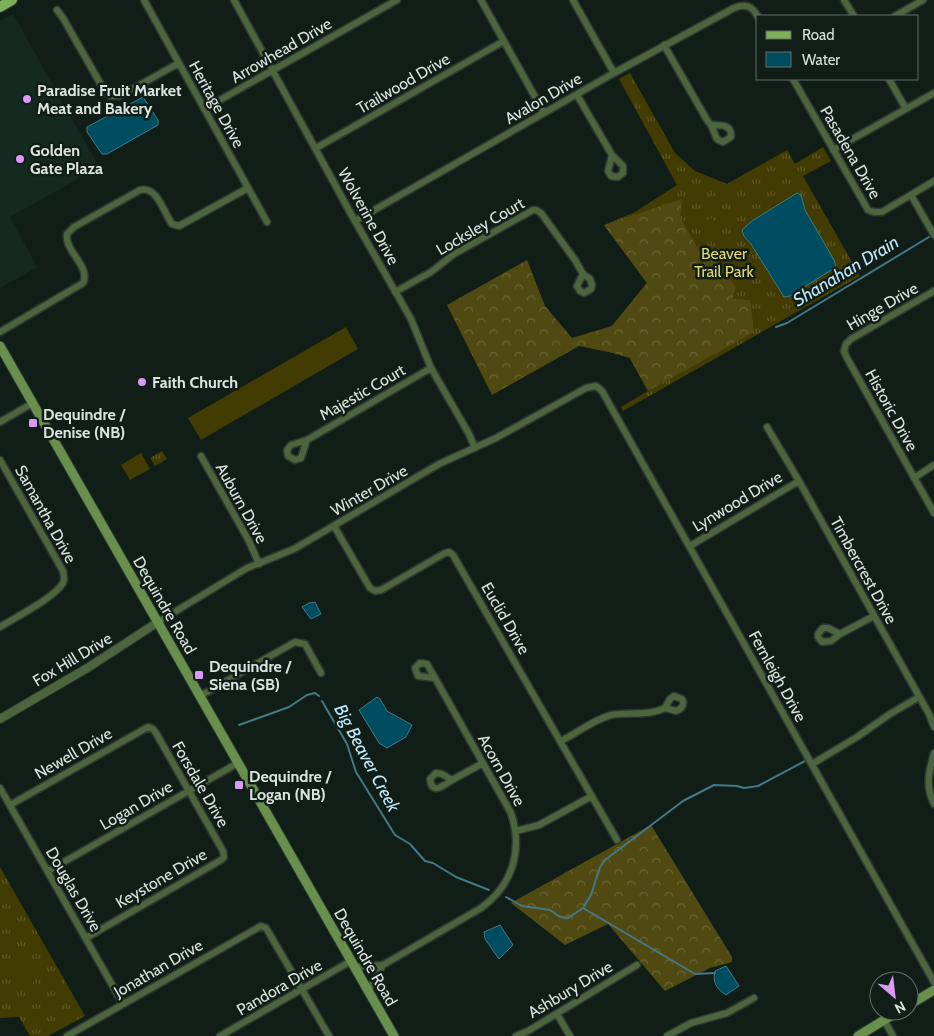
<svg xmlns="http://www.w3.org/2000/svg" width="934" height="1036" font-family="Cabin,sans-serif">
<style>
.built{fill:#152920}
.grass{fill:url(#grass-tufts)}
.forest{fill:url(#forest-crowns)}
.pitch{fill:#423c02}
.water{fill:#004c61;stroke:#427987}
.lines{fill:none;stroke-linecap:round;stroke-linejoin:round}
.stream{stroke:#427987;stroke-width:2}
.minor-casing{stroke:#2d3a34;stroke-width:9}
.tertiary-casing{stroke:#2d3a34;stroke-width:10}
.secondary-casing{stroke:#2d3a34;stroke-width:11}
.primary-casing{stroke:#2d3a34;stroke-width:12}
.minor{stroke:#4d653c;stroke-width:6}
.tertiary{stroke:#4d653c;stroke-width:8}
.secondary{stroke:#688f4c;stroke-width:9}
.primary{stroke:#7eb058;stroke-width:10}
.poi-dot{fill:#da9af6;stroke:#111e18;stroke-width:2}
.labels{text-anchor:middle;stroke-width:5;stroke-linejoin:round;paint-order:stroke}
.street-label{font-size:16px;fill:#dbe3df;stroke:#111e18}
.poi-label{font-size:16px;font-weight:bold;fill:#dbe3df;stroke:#111e18;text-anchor:start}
.park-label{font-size:16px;fill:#e2d773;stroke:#111e18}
.water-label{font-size:18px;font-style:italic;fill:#bfe8f9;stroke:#111e18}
</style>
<defs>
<pattern id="grass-tufts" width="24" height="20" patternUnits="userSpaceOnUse" patternTransform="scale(1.25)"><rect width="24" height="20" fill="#423c02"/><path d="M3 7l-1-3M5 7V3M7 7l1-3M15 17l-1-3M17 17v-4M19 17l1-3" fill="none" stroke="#5d5826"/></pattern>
<pattern id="forest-crowns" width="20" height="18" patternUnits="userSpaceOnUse" patternTransform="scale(1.25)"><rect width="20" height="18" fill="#504a12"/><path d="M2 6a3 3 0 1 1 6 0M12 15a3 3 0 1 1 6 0" fill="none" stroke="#696434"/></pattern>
</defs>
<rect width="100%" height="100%" fill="#111e18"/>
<path class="built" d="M13 14 99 167 10 217 37 267 0 288V21Z"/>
<path class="grass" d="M630 73 675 153 695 171 727 184 787 150 795 164 823 147 831 161 803 176 860 276 623 411 621 407 648 391 612 326 647 283 604 225 635 212 677 185 619 79Z
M162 451 167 459 155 466 150 458Z
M0 867 85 1016 48 1036H30L19 1017 0 1018Z"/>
<path class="forest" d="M682 199 680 218 700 252 719 264 736 287 732 299 750 300 754 332 648 391 630 358 609 352 579 346 492 395 447 305 527 260 545 306 572 338 612 326 647 283 604 225Z
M651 825 732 957V962L710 968 665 991 608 924 565 945 511 903Z"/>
<path class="pitch" d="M712 218 722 236 711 242 701 224Z
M346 327 358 349 201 440 188 418Z
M141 453 150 469 130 480 121 465Z
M22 960 28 969 12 978 6 969Z
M31 974 35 981 18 991 14 983Z"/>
<path class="water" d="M143 97 158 120V125L107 154H102L87 132V127Z
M797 193 801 195 805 210 834 260 836 267 790 296 784 297 751 244 744 236 742 230 752 221Z
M315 602 321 614 311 619 302 607 309 603Z
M377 697 380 699 387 711 412 725 406 737 387 748 379 743 359 710Z
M500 925 513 945 499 959 485 939 484 932Z
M726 966 739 986 726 995C717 989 712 983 715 971Z"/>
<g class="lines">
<path class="stream" d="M776 327 787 323 929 237
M322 701 347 744 356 772 395 835 410 844 425 861 433 863 456 877 489 890
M239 725 289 707 307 695 315 693 319 696
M506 897 522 906 550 910 560 917 568 918 583 908 591 895 600 867 605 860 683 801 714 785 737 786 744 788 758 786 805 761
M583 908 695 974 715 973"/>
<g class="minor-casing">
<path id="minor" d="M144 0 267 222
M234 0 351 214 411 319 431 368 469 434 475 448
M481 0 544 113
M573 0 614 73
M844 0 854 16
M57 10 63 18 104 90 110 96H120L179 63
M895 16 923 0
M664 45 707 120 711 125 717 139 723 142 731 137C732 124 721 125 711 125
M793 79 868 210 874 212H882L934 181
M889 79 906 109
M577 95 612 155 623 166V173L618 177 611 176 608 171 612 155
M204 109 397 0
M316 148 504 41
M833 150 934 93
M911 195 934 235
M355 221 614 73 734 8C746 3 752 6 758 17
M934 291 851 339 846 344 844 351 847 358 934 513
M395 292 431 272 454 254 533 210H536L541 213 575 260 583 274 590 279 592 285 591 289 584 293 580 291 577 286 583 274
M0 332 83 283C91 266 64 251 67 234L74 227 140 190C157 185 164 213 172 224L179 226 248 188
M0 422 33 403
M767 427 799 481 929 714 934 727
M307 440 301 458 295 460 288 456 287 450 291 445 307 440 431 368
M201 456 249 541 259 564
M0 460 63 571C64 576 65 579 63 583 54 598 16 617 0 627
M914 478 934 465
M334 526 370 588 375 591 381 590 445 553 449 552 453 555 617 840
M690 546 799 481
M158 622 247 568 294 549 439 464 496 438 586 388 596 386 602 391 934 982
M823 628H828L840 634 831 641 822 642 818 637V634Z
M840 634 874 616
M420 663 427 664 435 678 418 676 415 668Z
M200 696 295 642 305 644 321 673
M674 696 682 699C685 704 682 709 676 711L665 708 670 699Z
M561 741C577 733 593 720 611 715 629 711 647 717 665 708
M934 753C929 771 925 786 934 804
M812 764 857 737 890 714 919 697
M436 773 442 774 452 780C444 785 432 796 430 779Z
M452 780 483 763
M0 788 123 1004
M10 805 148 727 153 729 156 733 223 851 224 857 221 860 86 938
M516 831 539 825 592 796
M48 871 238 763
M354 967 383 965 481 908C513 885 523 850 511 813L435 678
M368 991 383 965
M557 1014 570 1036
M884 1020 893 1036
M67 1036 261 926 266 928 269 933 329 1036
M220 1036 351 961
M516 1036 528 1031 637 965
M667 1036 691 1023 727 1013 754 998"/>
</g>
<g class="tertiary-casing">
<path id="tertiary" d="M0 719 89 667 158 622"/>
</g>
<g class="secondary-casing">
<path id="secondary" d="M0 346 394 1036
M909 1005 934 990
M858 1036 899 1011"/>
</g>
<g class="primary-casing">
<path id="primary" d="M0 7 12 0"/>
</g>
<use href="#minor" class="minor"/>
<use href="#tertiary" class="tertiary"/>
<use href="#secondary" class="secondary"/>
<use href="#primary" class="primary"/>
</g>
<g class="poi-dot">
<circle cx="27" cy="99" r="5"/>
<circle cx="20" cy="159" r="5"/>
<circle cx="142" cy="382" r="5"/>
<rect x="28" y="418" width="10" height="10" rx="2.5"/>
<rect x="194" y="670" width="10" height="10" rx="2.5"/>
<rect x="234" y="780" width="10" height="10" rx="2.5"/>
</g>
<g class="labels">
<g class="street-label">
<text transform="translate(281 50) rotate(-30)" y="6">Arrowhead Drive</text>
<text transform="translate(403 83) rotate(-30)" y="6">Trailwood Drive</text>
<text transform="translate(543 98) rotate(-30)" y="6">Avalon Drive</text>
<text transform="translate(217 104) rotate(61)" y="6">Heritage Drive</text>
<text transform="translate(851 152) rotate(60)" y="6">Pasadena Drive</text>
<text transform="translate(369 216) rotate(61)" y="6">Wolverine Drive</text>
<text transform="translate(480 226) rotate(-30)" y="6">Locksley Court</text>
<text transform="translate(882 306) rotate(-30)" y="6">Hinge Drive</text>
<text transform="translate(362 392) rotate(-30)" y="6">Majestic Court</text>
<text transform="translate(892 410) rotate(61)" y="6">Historic Drive</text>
<text transform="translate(369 490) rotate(-30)" y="6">Winter Drive</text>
<text transform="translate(737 501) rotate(-31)" y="6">Lynwood Drive</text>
<text transform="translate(242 503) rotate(61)" y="6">Auburn Drive</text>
<text transform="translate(46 514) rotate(61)" y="6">Samantha Drive</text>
<text transform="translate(864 570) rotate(61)" y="6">Timbercrest Drive</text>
<text transform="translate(165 605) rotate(60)" y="6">Dequindre Road</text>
<text transform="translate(506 618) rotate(60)" y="6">Euclid Drive</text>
<text transform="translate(72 659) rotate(-31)" y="6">Fox Hill Drive</text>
<text transform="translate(778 676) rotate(61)" y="6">Fernleigh Drive</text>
<text transform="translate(73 753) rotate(-30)" y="6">Newell Drive</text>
<text transform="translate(502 770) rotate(61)" y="6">Acorn Drive</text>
<text transform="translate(201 784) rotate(60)" y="6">Forsdale Drive</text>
<text transform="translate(136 805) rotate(-30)" y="6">Logan Drive</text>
<text transform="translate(161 878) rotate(-30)" y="6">Keystone Drive</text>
<text transform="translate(74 889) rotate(60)" y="6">Douglas Drive</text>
<text transform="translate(366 957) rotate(60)" y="6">Dequindre Road</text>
<text transform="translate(158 968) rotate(-30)" y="6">Jonathan Drive</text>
<text transform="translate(279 987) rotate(-30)" y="6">Pandora Drive</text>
<text transform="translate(570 989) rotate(-31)" y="6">Ashbury Drive</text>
</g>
<g class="poi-label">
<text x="37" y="96">Paradise Fruit Market<tspan x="37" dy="18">Meat and Bakery</tspan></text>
<text x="30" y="156">Golden<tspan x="30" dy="18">Gate Plaza</tspan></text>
<text x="152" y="388">Faith Church</text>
<text x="43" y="420">Dequindre /<tspan x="43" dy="18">Denise (NB)</tspan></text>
<text x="209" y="672">Dequindre /<tspan x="209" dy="18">Siena (SB)</tspan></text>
<text x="249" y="782">Dequindre /<tspan x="249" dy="18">Logan (NB)</tspan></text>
</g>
<g class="park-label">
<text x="724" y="259">Beaver<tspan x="724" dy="18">Trail Park</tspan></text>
</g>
<g class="water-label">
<text transform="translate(846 271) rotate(-31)" y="6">Shanahan Drain</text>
<text transform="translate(367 758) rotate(62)" y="6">Big Beaver Creek</text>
</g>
</g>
<rect x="756" y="15" width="162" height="65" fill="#111e18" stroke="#626d68"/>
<rect x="766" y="31" width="25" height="8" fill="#7eb058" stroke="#626d68"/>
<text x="802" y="40" font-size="15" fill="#dbe3df">Road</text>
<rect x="766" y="52" width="25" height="15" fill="#004c61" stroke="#626d68"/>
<text x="802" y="65" font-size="15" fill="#dbe3df">Water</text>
<g transform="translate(894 996) rotate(152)"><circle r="24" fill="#111e18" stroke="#626d68"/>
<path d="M0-4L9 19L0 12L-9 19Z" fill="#da9af6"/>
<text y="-8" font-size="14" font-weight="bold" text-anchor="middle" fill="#dbe3df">N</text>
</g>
</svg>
